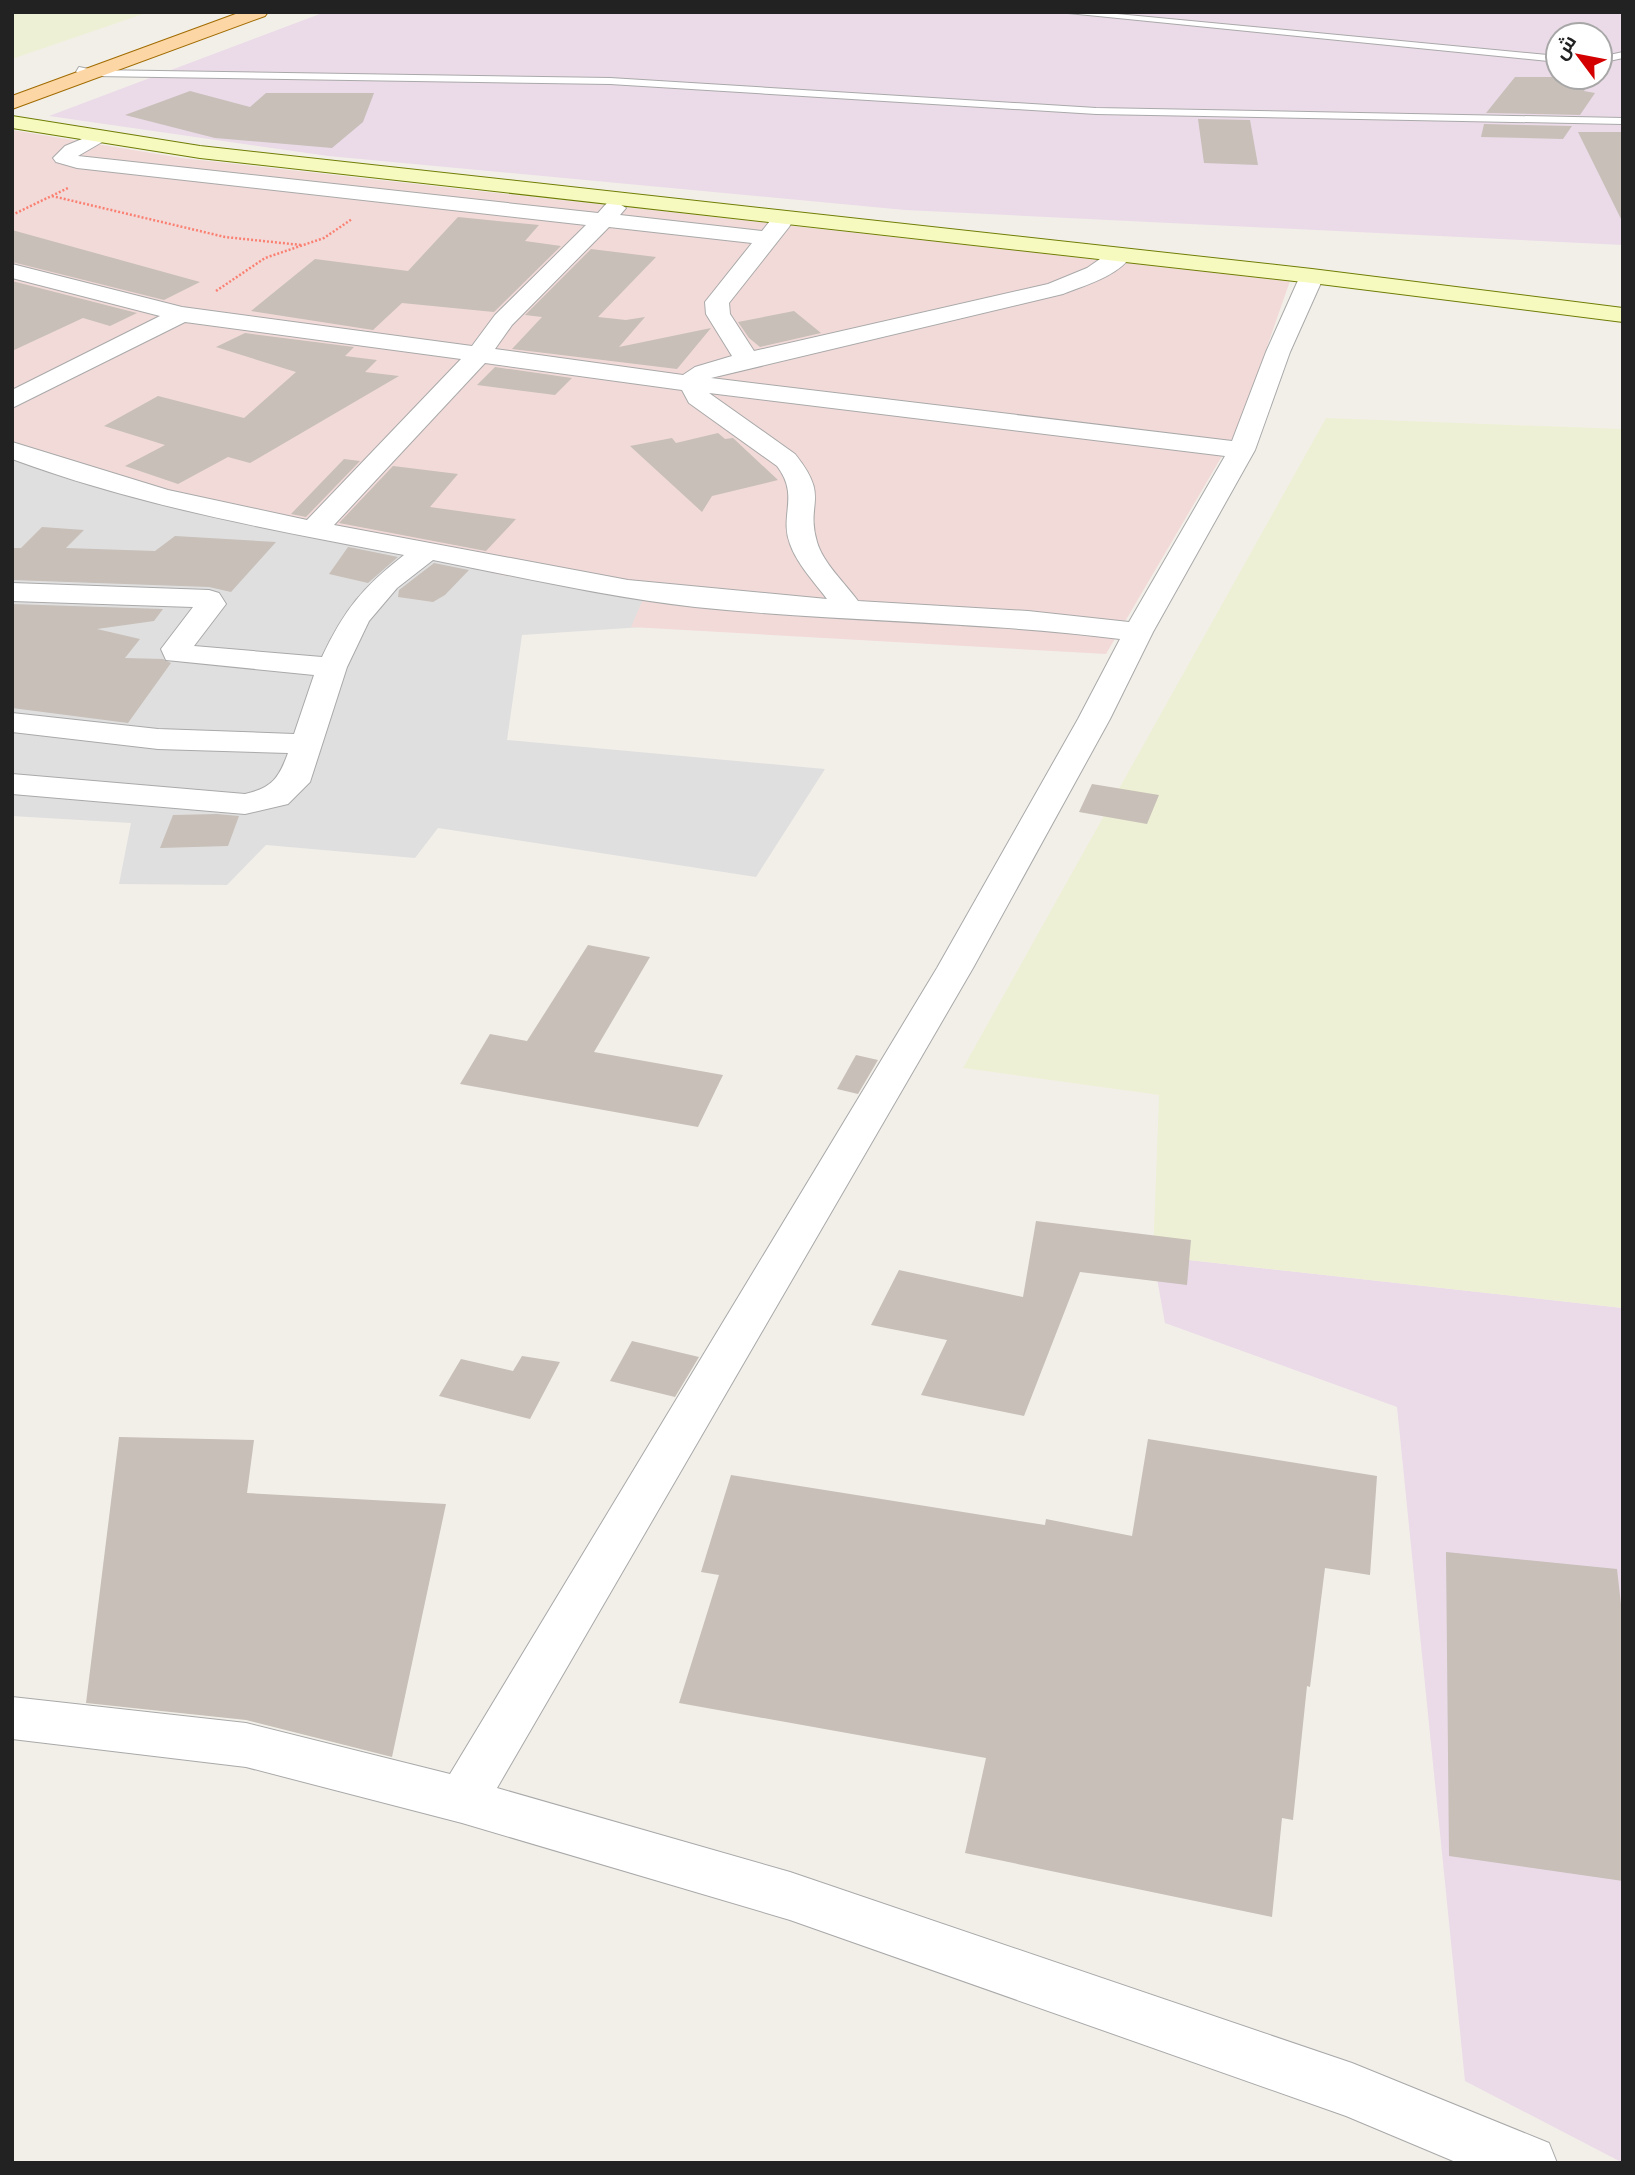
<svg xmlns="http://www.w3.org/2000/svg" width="1635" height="2175" font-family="'Exo 2',Cairo,sans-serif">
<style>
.residential{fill:#e0dfdf}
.commercial{fill:#f2dad9}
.industrial{fill:#ebdbe8;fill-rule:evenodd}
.farmland{fill:#eef0d5}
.building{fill:#c7bfb8}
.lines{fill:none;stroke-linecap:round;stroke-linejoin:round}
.lane-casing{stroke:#a9a9a9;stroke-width:2}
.street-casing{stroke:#a9a9a9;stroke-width:2}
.secondary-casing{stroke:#707d05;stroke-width:2}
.primary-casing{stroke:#a06b00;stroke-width:2}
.path{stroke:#fa8072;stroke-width:2.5;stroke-dasharray:2 2;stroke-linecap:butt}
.lane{fill:#fff;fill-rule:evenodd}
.street{fill:#fff;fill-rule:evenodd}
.secondary{fill:#f7fabf;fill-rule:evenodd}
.primary{fill:#fcd6a4;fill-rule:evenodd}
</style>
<rect width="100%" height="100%" fill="#f2efe9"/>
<path class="residential" d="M12 447 311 528 501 575 644 597 643 627 522 635 507 740 825 769 756 877 438 828 415 858 266 845 227 885 119 884 131 823 12 816Z"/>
<path class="commercial" d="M12 130 182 158 1290 281 1239 427 1106 654 631 627 644 597 501 575 311 528 12 447Z"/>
<path class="industrial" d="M325 12H1623V245L905 210 328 156 49 116ZM1558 35H1600V77H1558Z
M1153 1256 1623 1308V2163L1465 2081 1397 1407 1165 1323Z"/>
<path class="farmland" d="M12 12H149L12 59Z
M1326 418 1623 429V1308L1153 1256 1159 1095 963 1068Z"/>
<path class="building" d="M1515 77H1594L1584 91 1595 93 1580 115 1486 113Z
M190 91 250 107 266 93H374L363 122 332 148 215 138 125 115Z
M1198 119 1250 120 1258 165 1204 163Z
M1484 124 1572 126 1563 139 1481 137Z
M1578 132H1623V223Z
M458 217 539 225 525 241 561 246 494 312 402 303 373 330 251 311 315 259 408 271Z
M12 230 200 282 164 300 12 262Z
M591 249 656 257 598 317 626 320 645 317 619 347 711 328 677 369 512 349 542 317 525 315Z
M12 281 137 313 110 326 83 318 12 351Z
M794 311 821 333 760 347 749 338 738 322Z
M245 333 354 347 345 356 377 360 365 372 399 376 250 463 228 457 178 484 125 466 165 445 104 426 158 396 244 418 296 372 216 347Z
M495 367 572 378 555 395 477 385Z
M718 433 725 439 733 438 778 480 712 496 702 512 630 446 672 438 676 443Z
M344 459 360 461 306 517 291 514Z
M393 466 458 474 430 507 516 519 486 551 339 523Z
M42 527 84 530 66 548 155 551 175 536 276 542 231 592 209 587 12 580V548H21Z
M348 547 354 548 398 557 368 583 329 574Z
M434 563 469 570 445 595 433 602 398 597 399 590Z
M12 604 163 609 154 621 97 629 140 639 125 658 163 659 171 663 128 723 12 708Z
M1092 784 1159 795 1147 824 1079 812Z
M217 814 239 816 228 846 160 848 173 815Z
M588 945 650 957 594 1052 723 1075 698 1127 460 1084 490 1034 527 1041Z
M856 1055 878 1060 858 1094 837 1089Z
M1036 1221 1191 1240 1187 1285 1080 1272 1024 1416 921 1395 947 1340 871 1325 899 1270 1023 1297Z
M632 1341 699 1357 675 1397 610 1381Z
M522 1356 560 1362 530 1419 439 1396 461 1359 513 1371Z
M119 1437 254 1440 247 1493 446 1504 392 1757 246 1720 86 1703Z
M1148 1439 1377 1476 1370 1575 1325 1568 1310 1687 1307 1686 1293 1820 1282 1818 1272 1917 965 1853 986 1758 679 1703 719 1575 701 1572 731 1475 1045 1525 1046 1519 1132 1536Z
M1446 1552 1617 1569 1623 1622V1881L1449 1856Z"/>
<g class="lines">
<g class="lane-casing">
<path id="lane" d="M1058 12H1096L1558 56V62Z
M1623 52V58L1600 63V57Z
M79 67 94 70 610 78 1096 108 1623 118V124L1096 114 610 84 94 76 76 72Z"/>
</g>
<g class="street-casing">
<path id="street" d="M99 132 106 134 109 138 78 156 598 213 607 203 615 201 626 208 620 215 762 231 773 217H789L792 222 789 227 729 303 730 314 754 351 1048 284 1087 268 1113 250H1129L1132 255C1118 276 1086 285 1063 294L711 378 1232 441 1266 352 1300 276 1304 271H1320L1324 276 1290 352 1255 450 1153 632 1110 719 973 968 497 1788 790 1872 1352 2063 1549 2143 1557 2163H1458L1346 2116 790 1920 462 1823 246 1767 12 1739V1697L246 1723 450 1774 937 968 1078 719 1120 639C979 621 836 622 695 607 607 597 520 577 433 560L397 588 369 621 347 667 310 782 288 804 245 814 12 794V774L245 794C272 788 279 778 288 753L158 749 12 732V713L158 729 294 734 314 675 166 660 161 649 193 607 12 601V583L209 590 219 593 226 604 194 646 322 657C344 610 363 587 404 555 272 530 139 506 12 459V442L168 490 307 520 461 359 185 322 12 408V390L160 316 12 278V264L182 307 472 346 495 315 586 225 77 168 56 162 53 158 65 146ZM609 227 752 243 705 302 706 314 732 356 695 367 683 375 495 349 512 325ZM485 363 682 390 689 403 777 466C800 496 779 515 790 544 797 564 815 583 827 599L628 580 334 525ZM709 393 1225 456 1129 622 1028 611 858 601C845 583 823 563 817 542 805 501 831 499 795 454Z"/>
</g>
<g class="secondary-casing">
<path id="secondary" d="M12 116 200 146 1312 269 1623 308V322L1312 283 200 158 12 128Z"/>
</g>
<g class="primary-casing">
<path id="primary" d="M241 12H268L265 16 12 109V96Z"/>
</g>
<path class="path" d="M52 196 225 237 301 245
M12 215 68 188
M216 291 265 258 324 238 352 219"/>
<use href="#lane" class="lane"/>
<use href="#street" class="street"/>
<use href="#secondary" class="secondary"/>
<use href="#primary" class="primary"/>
</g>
<rect width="1635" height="2175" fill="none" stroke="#222222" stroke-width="28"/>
<g transform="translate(1579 56) rotate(302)"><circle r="33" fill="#ffffff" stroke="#a7a7a7" stroke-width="2"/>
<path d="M0-5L12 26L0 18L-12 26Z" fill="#d40000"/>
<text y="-10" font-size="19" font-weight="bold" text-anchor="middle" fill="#222222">ش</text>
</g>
</svg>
